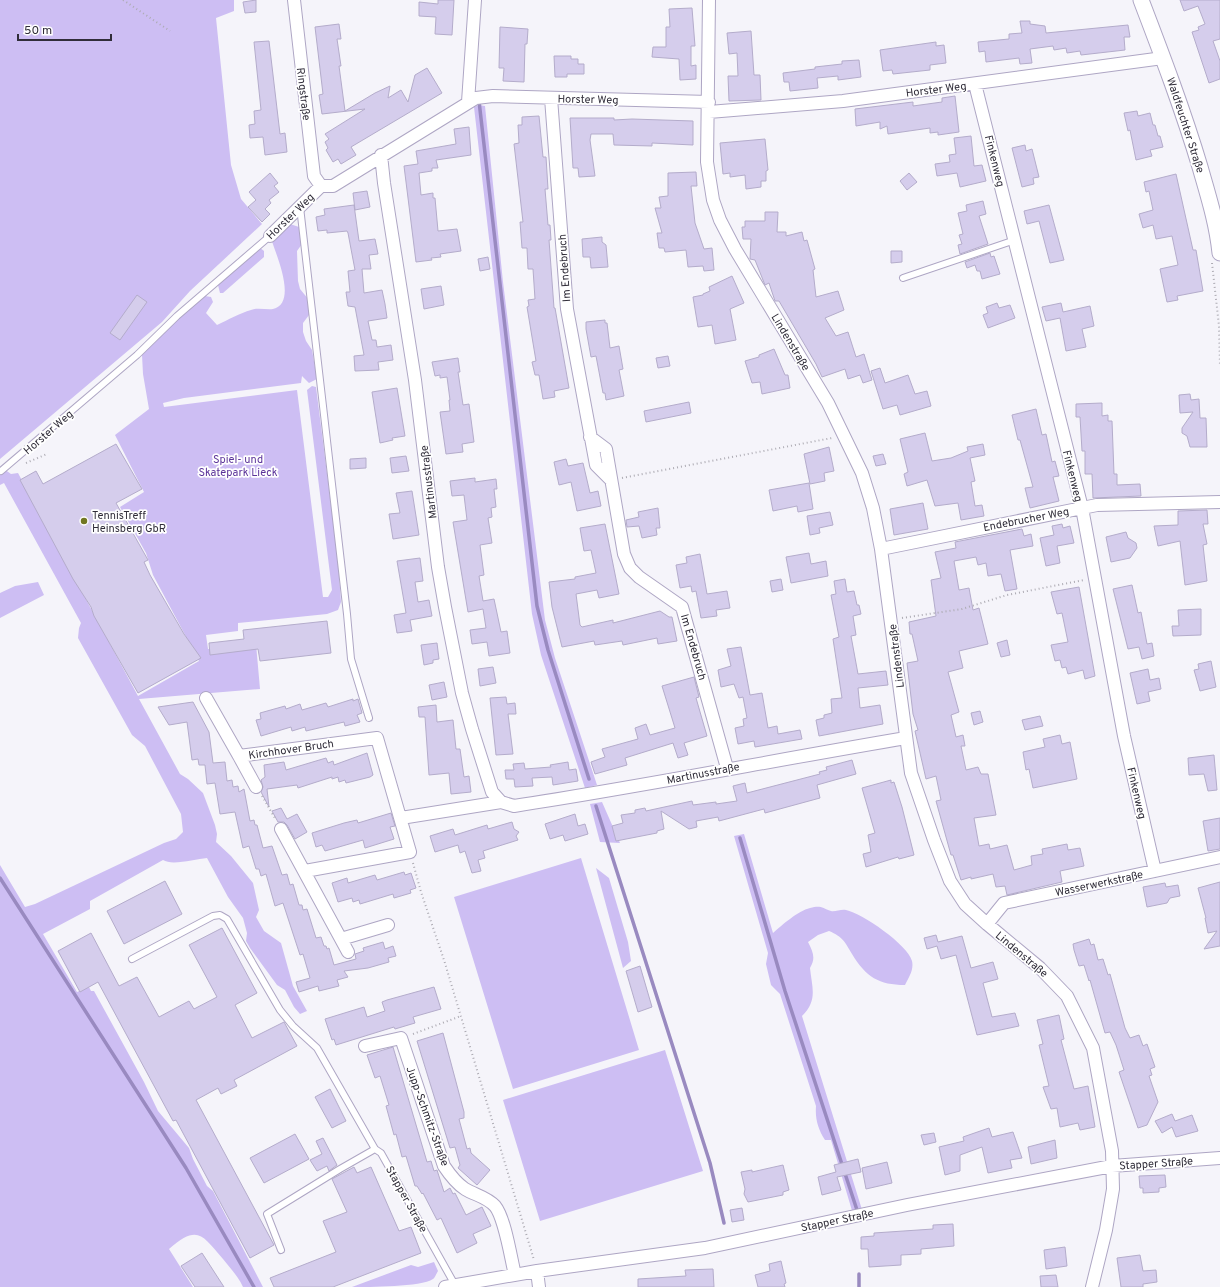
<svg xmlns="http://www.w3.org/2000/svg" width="1220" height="1287" font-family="Overpass,sans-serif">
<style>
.green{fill:#cdbef3}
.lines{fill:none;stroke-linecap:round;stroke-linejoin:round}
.stream{stroke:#998ac0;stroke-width:3.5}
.building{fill:#d5cdec;stroke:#b4accb}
.service-casing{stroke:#aea6c4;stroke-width:8}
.minor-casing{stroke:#aea6c4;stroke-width:14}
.tertiary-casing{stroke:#aea6c4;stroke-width:17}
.path{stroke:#adabb3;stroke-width:2;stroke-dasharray:1 3;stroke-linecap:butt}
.service{stroke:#fff;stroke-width:6}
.minor{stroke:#fff;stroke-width:12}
.tertiary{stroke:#fff;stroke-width:15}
.poi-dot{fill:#717721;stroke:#fff;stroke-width:1.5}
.labels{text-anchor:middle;stroke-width:3.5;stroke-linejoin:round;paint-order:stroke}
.street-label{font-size:11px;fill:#302d39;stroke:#fff}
.park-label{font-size:11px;fill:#5b3399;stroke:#fff}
.poi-label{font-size:11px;fill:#302d39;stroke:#fff;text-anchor:start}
</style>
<rect width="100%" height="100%" fill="#f5f4fa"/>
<path class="green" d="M0 0H234V11L216 18 231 165 241 199 262 224 190 291 162 322 0 459Z
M479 105 485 106 503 282 545 620 555 658 597 785 585 788 541 655 532 614 474 107Z
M290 224 299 227 302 244 297 251 298 281 300 289 309 300V315L303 323V332L306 341 312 350 317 379 309 383 302 376 301 383 184 398 163 403 164 407 297 390 323 597H328L332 590 307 390 312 386 316 387 338 560 341 602 338 610 327 614 238 623V631L206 635 208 649 256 644 260 689 139 699 180 774 188 779 203 793 215 825 217 834 216 842 231 856 253 883 259 910 256 917 264 931 281 943 293 986 307 1011 300 1014 294 1007 285 990 277 985 250 948 246 941 247 933 243 918 228 897 207 858C195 859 172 866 163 860L90 901V909L43 934 77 992 89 987 91 991H94L144 1082 158 1111 189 1148 193 1159 207 1186 213 1191 263 1287H243C238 1276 230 1268 223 1259 202 1235 198 1224 169 1249L193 1287H0V865L25 907 35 904 164 843 176 839 183 832 181 814 145 746 132 735 78 638 79 628 81 623 4 483 0 485V470L4 469 11 474 18 473 138 696 199 661 153 575 146 553 120 507 144 492 115 435 149 409 143 374 142 355 159 335 205 296 211 297 213 302 206 313 217 325C228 320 240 313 251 310 258 307 266 310 273 309 298 303 276 255 272 241Z
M259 247 264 251V257L223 293H220L218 285Z
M38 582 44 595 0 618V593L15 586Z
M602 802 620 843 600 842 590 804Z
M744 834 773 933C782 925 798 911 810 908 821 905 822 908 831 911 835 912 841 909 846 910 862 913 908 945 912 961 914 970 909 977 905 985 879 985 866 977 852 954 845 942 843 937 829 931L818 935 808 942C813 952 816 958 810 968 812 988 818 1000 802 1016L863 1213 853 1214 831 1140H825C818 1129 815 1119 816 1106L780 994 771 985 766 964 768 953 734 836Z
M581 858 639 1050 513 1089 454 897Z
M596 868 609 878 628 942 631 961 623 968Z
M665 1050 703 1171 540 1221 503 1100Z
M434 1262 438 1271C436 1274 435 1278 433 1279 421 1287 369 1287 352 1287L411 1265 418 1267Z"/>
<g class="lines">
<path class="stream" d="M479 101 537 606 548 650 589 779
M596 806 710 1163 724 1223
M740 838 785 991 857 1210
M0 878 186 1168 254 1287
M859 1287V1274"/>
</g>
<path class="building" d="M256 0V12L245 13 243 2Z
M438 0H454L452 35 435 34 436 17 419 16V2L438 4Z
M1180 0H1220V39L1213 41 1220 61V79L1209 83 1192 32 1199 30 1198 27 1205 24 1198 6 1184 11Z
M692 8 695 46H691V66L696 65V79L680 80 679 59 652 57 653 47H666V27H670L669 9Z
M1020 21H1030V24L1045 26 1046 33 1128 25 1130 37H1124L1125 50 1081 55 1080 51 1067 53 1066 48 1054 50 1053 46 1030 49 1032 63 1020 64 1019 58 986 62 985 51 979 52 978 42 1009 39V34L1022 33Z
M339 24 341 39H337L341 66H339L345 111 375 93 390 86 388 98 401 90 408 102 415 75 427 68 442 93 351 147 356 155 341 164 338 159 333 162 326 150 328 148 325 142 329 139 325 134 365 109 322 114 319 95 323 94 315 27Z
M500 27 528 29 527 44H525L524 82 503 81 504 68H499Z
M751 31 754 75H760L761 100 729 101 728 76H738L737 53 729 54 727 33Z
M269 41 280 134 285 133 287 152 265 155 263 137 250 138 249 125 255 124 254 111 261 110 254 42Z
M936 42V46L944 45 946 63 930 65V70L893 74 892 70 883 71 880 50Z
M554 56H571V59H578V64H584V74H567V77H555Z
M859 60 861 77 838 80V76L817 78 818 88 790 91 789 82H784L783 73 815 69V67L842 64V61Z
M955 96 959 132 938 135V132L930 133V128L888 134 887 126 880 129V122L856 126 855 109 913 102V106L942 102V98Z
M1137 111 1138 116 1150 113 1153 125H1155L1158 136H1160L1163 147 1150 150 1152 156 1136 160 1130 130 1128 131 1124 113Z
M539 116 543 157H546L548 189H545L548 225H550L551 240H549L554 308H555L569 388 554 391 555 397 543 399 539 375H535L532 362 536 361 527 307 529 306 528 300 535 299 533 269H528L527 248H522L520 222H523L514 144 519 143 518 125H522V117Z
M570 118H614V120L632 119 693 121V145L652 143V146L614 145 613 134H591L590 140 595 176 579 177 578 168H573Z
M469 127 471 155 436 160 438 168H432V171L419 173 421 195 433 193V198H435L438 231 457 229 461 251 440 254 441 257 431 258 432 260 416 262 404 166 418 164 416 151 456 144 454 129Z
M971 136 974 166 982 165 986 181 960 187 957 173 937 176 935 164 950 162 949 155 956 154 954 138Z
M765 139 768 170 766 171V181H761V187L746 189 745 175 730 177V173L723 174 720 143Z
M1025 145 1026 151 1032 149 1039 177 1033 178 1034 184 1022 187 1012 148Z
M696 172 697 186H691L695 223 704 249 712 248 714 270 704 271 703 266 688 267 686 250 665 252 664 248H659L657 233H662L655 208H661L659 197 668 196V173Z
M270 173 278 183 274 186 279 192 269 200 271 203 265 209 270 214 262 222 248 207 256 200 249 192Z
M909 173 917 182 907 190 900 181Z
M1176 174 1193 250H1196L1203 291 1177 296 1178 300 1167 302 1160 269 1178 265 1172 236 1156 239 1153 225 1143 228 1139 214 1153 210 1149 191 1146 192 1144 182Z
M367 191 370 207 355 210 353 193Z
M983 201 986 214 979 216 988 244 960 254 958 245 962 244 959 235 963 234 958 213 967 211 966 205Z
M354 205 359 241 375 239 378 254 369 255 371 269H362L364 293 382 290 385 304 387 318 368 321 372 340H376L377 347 391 345 393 360 378 362 379 370 355 371 354 356 364 355 355 307 348 306 346 292H350L348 271 355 270 348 233 347 231 327 233V230L318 231 316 217 325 215 324 209Z
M1049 205 1064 260 1050 263 1039 221 1027 224 1024 211Z
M765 212H778L777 232H786V236L802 232 804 241 807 240 815 269 813 270 816 297 838 291 844 310 825 318 836 336 848 332 856 357 864 354 872 380 863 383 860 375 848 379 845 369 822 377 816 364 779 301H775L769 283 765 285 755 260 750 259 751 239H743L742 227H745V221H765Z
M602 237V242L606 245 608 267 591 268 590 257H583L582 239Z
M891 251H902V262L891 263Z
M990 253 991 257 994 256 1000 274 982 279 980 271H977L975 265 967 268 965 262Z
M488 257 490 269 480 271 478 259Z
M732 276 744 303 730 309 736 340 715 344 712 325 698 327 693 297 703 295V294L710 291 709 287Z
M441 286 444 305 424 309 421 289Z
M137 295 147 302 120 340 110 333Z
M997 303 999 308 1010 305 1015 318 988 328 983 315 988 313 986 307Z
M1061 303 1063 312 1090 306 1094 326 1082 329 1086 347 1066 351 1060 318 1046 321 1042 307Z
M605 320V323H607L610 348 619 346 623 369 619 370 624 396 606 400 605 393H603L596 356 591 357 586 329V322Z
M774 349 785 375H788L790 388 762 394 760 382 752 383 745 361 759 357V355Z
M668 356 670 366 658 368 656 358Z
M458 358 460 372H458L463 405 469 404 474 442 462 444 463 452 446 454 440 412 450 411 449 400H450L447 377 440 378V375L435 376 432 362Z
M880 368 885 383 908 375 915 394 927 391 931 406 900 415 897 405 883 409 871 371Z
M397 388 405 436 392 438 393 440 380 443 372 392Z
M1190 394 1191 400 1199 399 1200 418H1206L1207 447H1190L1187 436 1182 433V428L1193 412 1180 413 1179 395Z
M689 402 691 413 646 422 644 411Z
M1102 403V416L1108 415V421H1112L1114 474H1117V485L1140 484 1141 496 1093 498 1092 474H1085V451H1082L1080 417H1076V404Z
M1036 409 1042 435 1046 434 1052 462 1055 461 1059 476 1053 477 1059 501 1030 508 1025 488 1033 487 1020 440H1018L1012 415Z
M925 433 932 461 951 458 968 451 967 447 983 444 985 455 970 458 975 481 971 482 975 506 982 505 984 516 961 520 958 503 935 506 927 480 907 486 904 474 908 472 900 439Z
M116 444 142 489 116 503 148 560 144 562 150 575 184 634 201 658 138 693 94 616 91 607 73 579 20 480 36 471 43 484Z
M829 447 834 471 824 473 825 481 810 484 804 454Z
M883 454 886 464 876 466 873 456Z
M406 456 409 471 392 473 390 458Z
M366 458V468L350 469V459Z
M566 459 568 466 583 463 590 493 598 491 601 506 577 511 571 482 559 485 554 462Z
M475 478V482L496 479 497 489H494L496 507 491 508 492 517 488 518 492 543 480 545 484 575 479 576 483 601 494 599 501 632 507 631 510 653 489 656 487 642 472 644 470 630 486 628 483 609 468 612 453 522 467 520 464 495 452 496 450 481Z
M809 483 813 509 798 512 797 506 773 511 769 490Z
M412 491 419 535 393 539 389 514 400 513 396 493Z
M923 503 928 529 894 535 890 509Z
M658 508 660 528H656L657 535 642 538 639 526 627 527 626 520 639 517 638 512Z
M1207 510 1208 524H1203L1207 544 1203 545 1207 581 1185 585 1180 541 1158 546 1154 526 1178 525V511Z
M830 512 833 525 819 528 820 533 810 535 807 516Z
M605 524 619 594 599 598 597 590 576 594 580 625 582 627 613 620V623L660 611 669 617H672L677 641 658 644 657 638 623 645 622 641 595 645 594 641 562 647 552 607 549 582 575 579V577L596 573 591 550 584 551 580 528Z
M1062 524 1063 528 1070 526 1074 543 1057 546 1060 563 1046 566 1040 538 1054 535 1052 526Z
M1022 529 1024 536 1031 534 1033 546 1010 550 1017 589 1005 591 1001 574 988 576 986 563 978 565 976 557 954 561 959 590 969 588 973 610 979 608 988 644 959 651 963 668 948 672 959 712 951 715 956 737 963 735 965 746H961L966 770 978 767 981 774H988L996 815 974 818 979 846 989 844 990 849 1007 845 1014 870 1032 865 1031 856 1043 854 1042 849 1067 844 1068 850 1080 848 1084 866 1060 871 1062 882 1007 895 1005 886 996 887 993 874 971 879V877L961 880 953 855H951L936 801 941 800 936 776 926 779 915 731 918 730 913 714 907 663 918 661 912 634H910L909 622 936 616 931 580 941 578 935 552 956 548 955 542Z
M1126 532 1128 538 1136 543 1137 548 1130 558 1111 562 1106 537Z
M809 553 811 564 826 561 828 576 791 583 786 557Z
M700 554 707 594 727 591 730 608 716 610 717 616 701 618 696 591 692 592 691 586 680 588 676 565 687 563 686 557Z
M420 558 423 581 415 582 418 602 429 600 432 616 410 620 412 631 397 633 394 615 406 613 397 561Z
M781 579 783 590 772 592 770 581Z
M845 579 847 592 854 591 857 605H859L861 614 853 616 856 635 851 636 858 674 886 671 888 685 858 688 860 708 880 705 883 724 819 736 816 720 824 718V715L832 713 831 699 842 698 833 639 839 637 831 595 836 594 834 581Z
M1132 585 1138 613 1141 612 1147 644 1152 643 1154 656 1142 659 1139 647 1128 649 1113 589Z
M1079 587 1095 676 1085 679 1083 670 1068 674 1066 667 1062 668 1060 660 1055 661 1051 645 1068 642 1062 613 1057 614 1051 592Z
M1201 609V635L1173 636 1172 626H1179L1178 610Z
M327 621 331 653 260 661 258 649 210 655 209 643 244 639 243 630Z
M1007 640 1010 655 1001 657 997 643Z
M437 643 439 659 433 660V663L424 665 421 645Z
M741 647 750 695 762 693 768 728 777 726 778 734 800 730 802 739 755 747 754 741 738 744 735 728 744 726 743 719 747 718 743 697 739 698 734 684 721 687 718 670 731 666 727 649Z
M1211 661 1216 687 1200 691 1194 670 1199 669 1198 664Z
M493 667 496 683 480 686 478 669Z
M1148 669 1150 680 1159 678 1161 689 1148 692 1150 701 1137 704 1130 673Z
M694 677 699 697 696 698 707 736 684 743 688 755 678 758 673 743 625 758 627 765 595 774 591 762 605 757 602 749 638 739 635 728 646 724 650 735 675 728 662 686Z
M444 682 447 697 432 700 429 685Z
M506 697 507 704 515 703 516 714H508L513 754 496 755 490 698Z
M353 699V701L358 699 362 713 357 715 360 722 345 726 344 722 306 731 305 727 292 731 291 727 261 736 256 720 261 719 260 713 285 706 286 709 300 704 302 710 326 703 328 707Z
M193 702 209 732 213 763 225 762 227 781 232 780 233 787 238 786 239 792 244 789 250 821 254 820 255 825H257L263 848 272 846 282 875 287 874 290 885 293 884 299 905H302L303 910 307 909 316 938 321 937 324 946H326L327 949 329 948 334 965 356 959 355 954 364 951 363 948 383 942 385 949 393 946 396 956 388 958 389 962 368 968 344 971 348 977 337 980 339 986 319 991 318 986 299 992 296 982 310 978 303 954 300 955 283 903 275 906 266 874 261 876 259 869H256L249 846 243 848 235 812 220 814 215 783 207 784 205 765H199L198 759 192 760 187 722 169 725 158 707Z
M436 705 437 722 453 720 456 749H460L464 777 469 776 471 792 451 794 449 773 429 775 425 717H419L418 707Z
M980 711 983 722 974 725 971 713Z
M1040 716 1043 726 1025 730 1022 720Z
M1060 735 1062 744 1070 742 1077 779 1033 788 1029 769 1026 770 1023 752 1045 747 1043 739Z
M367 753 373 775 370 777 346 783 345 780 339 782 338 777 332 779V777L298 788 297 785 267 789 269 807 261 792 263 787 261 780 265 777 264 765 284 762 286 770 326 758 328 763 333 761 334 765Z
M1214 755 1217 790 1208 791 1204 774 1189 775 1188 758Z
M852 760 856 774 817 785 820 798 765 813 764 809 719 821 718 817 696 821 697 827 689 829 661 811 664 829 657 831V833L616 841 612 826 623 823 621 815 635 813V810L645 808 646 811 692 801 693 805 716 802V804L737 801 733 786 745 783 747 793 820 774 819 772 827 770 826 767Z
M568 762 569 770 576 769 578 781 553 785 552 777 532 778 533 786 515 787 514 779H506L505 770H514L513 764 524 763 525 769 551 767 550 765Z
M891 780V783L894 782 902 807 914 855 899 859 898 857 866 867 863 854 871 852 868 835 875 833 862 788Z
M281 808 287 819 297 814 307 832 295 839 287 825 284 822H278L272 811Z
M391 813 395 826 390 827 394 839 365 848 363 840 325 851 322 845 316 847 312 833 344 823 357 820 358 823Z
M575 814 578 826 585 824 588 834 565 841 563 835 550 839 545 824Z
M1220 818V849L1208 851 1203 821Z
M512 822 514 829 519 832 516 836 518 840 483 851 485 858 478 860 481 871 472 873 465 851 460 853 458 845 435 852 430 836 453 829 455 835 487 825 488 829Z
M404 872 405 875 411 873 416 888 410 890 411 893 394 898 393 894 360 904 359 900 353 902 352 898 338 902 332 883 347 878 348 883 375 875 377 880Z
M165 881 182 914 124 944 107 911Z
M1220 882V946L1204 949 1217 931 1208 933 1205 918H1206L1198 888Z
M1165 883 1166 887 1178 885 1180 896 1170 898 1167 903 1147 907 1143 887Z
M222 928 257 993 235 1005 252 1038 284 1022 297 1046 234 1080 237 1086 221 1094 218 1088 196 1100 274 1245 250 1258 176 1120 173 1121 98 982 80 992 58 951 91 933 119 986 137 977 159 1017 189 1001 194 1009 217 997 189 945Z
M936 935 938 942 962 936 971 968 993 962 998 979 983 983 992 1017 1015 1013 1019 1026 977 1035 956 955 941 959 937 946 927 949 924 938Z
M1089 939 1091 945 1094 944 1098 960 1103 959 1108 975 1110 974 1125 1028 1130 1038 1139 1035 1143 1046 1147 1044 1155 1067 1150 1069 1152 1075 1149 1076 1158 1102 1147 1125 1138 1128 1119 1072 1124 1070 1116 1045 1110 1032 1105 1033 1090 980 1089 981 1084 965 1079 966 1074 950 1073 944Z
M640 966 652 1007 638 1012 626 971Z
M434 987 441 1009 413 1017 415 1023 395 1029 394 1027 336 1045 334 1039 332 1040 325 1019 364 1007 367 1017 385 1011 382 1002 387 1000Z
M1059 1015 1064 1039 1061 1040 1074 1089 1088 1086 1095 1127 1080 1130 1078 1123 1060 1127 1057 1108 1051 1109 1043 1087 1049 1086 1039 1045 1043 1044 1037 1020Z
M443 1033 464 1112V1118L459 1119 467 1149 470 1148 471 1153 490 1170 477 1185 458 1168 460 1165 455 1147 450 1148 417 1041Z
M393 1047 427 1162 431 1161 434 1171 437 1170 444 1192 450 1188 453 1194 455 1193 466 1215 482 1207 491 1226 473 1234 477 1243 457 1253 441 1218 437 1220 423 1193 422 1194 417 1186H415L406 1156 402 1157 396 1134 394 1135 386 1106 389 1105 380 1076 375 1078 367 1055Z
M330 1089 346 1121 332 1128 315 1097Z
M1172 1114 1175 1121 1192 1115 1198 1131 1176 1137 1172 1127 1162 1133 1155 1121Z
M989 1128 992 1137 1013 1132 1022 1158 1010 1160 1012 1168 988 1173 982 1147 960 1155V1171L945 1175 939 1147 964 1141 963 1137Z
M934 1133 936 1142 924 1145 921 1135Z
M295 1134 309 1159 264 1183 250 1158Z
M323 1138 337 1165 329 1171 327 1166 317 1171 310 1160 322 1154 316 1141Z
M1055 1140 1057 1158 1031 1164 1028 1147Z
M858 1159 861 1172 837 1177 841 1190 822 1195 818 1177 836 1172 834 1165Z
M887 1162 892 1183 866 1189 862 1168Z
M783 1165 789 1190 783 1192V1195L748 1202 744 1194 745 1189 741 1172 752 1170V1172Z
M354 1167 357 1173 371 1167 399 1231 411 1227 421 1253 333 1287H274L270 1278 336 1252 323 1221 347 1212 332 1179Z
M1165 1175 1166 1187 1159 1188V1192L1143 1193V1188H1140L1139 1176Z
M742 1208 744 1220 732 1222 730 1210Z
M953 1224 954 1246 921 1249V1254L901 1255V1265L869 1267 868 1249H861V1237L874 1236V1233L933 1229V1225Z
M1065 1247 1067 1266 1046 1269 1044 1250Z
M202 1253 224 1287H195L181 1266Z
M1140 1255 1143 1271 1156 1270 1157 1282 1143 1284V1287H1121L1117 1258Z
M781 1261 786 1283 784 1284 785 1287H758L755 1275 770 1271 769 1264Z
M713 1269 714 1287H638V1279L686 1276 685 1270Z
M1056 1275 1058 1287H1041L1040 1276Z"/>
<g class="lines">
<g class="service-casing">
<path id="service" d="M300 207 347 614 351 659 369 718
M903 278 1015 240
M1 471 137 355 177 316 270 236
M132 959 213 916 220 915 227 919 280 1010 293 1026 317 1048 375 1149
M281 1250 267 1214 340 1169 375 1149 381 1153 455 1285"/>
</g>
<g class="minor-casing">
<path id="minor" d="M294 0 314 176 321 186
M709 0 707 162 713 200 720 220 735 249 828 403 862 473 873 508 881 549 911 773 934 840 950 881 965 904 987 924 1040 968 1067 996 1093 1048 1112 1151 1113 1189 1106 1230 1092 1287
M975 84 1082 508 1124 736 1155 871
M551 98 567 309 596 465 611 480
M468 102 475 0
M709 112 843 101 1163 58
M381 155 384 183 415 380 438 567 445 607 462 693 472 729 492 792 501 802
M270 236 321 186H333L476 98 493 96 709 102
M590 437 606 449 624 554 630 568 639 577 682 607 727 768
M881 549 1097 505 1220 502
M206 698 239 756
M256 787 239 756 377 738 410 852 305 871
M401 818 501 802 514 806C645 786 775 760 906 738
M281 829 348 952
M987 924 1004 903 1220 857
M341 939 388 925
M365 1046 401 1038 444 1166C450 1175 456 1183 465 1189 475 1195 487 1197 495 1206 505 1218 511 1259 515 1275
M537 1271 539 1287
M445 1287 537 1271 705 1248 907 1205 1112 1166 1220 1158"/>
</g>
<g class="tertiary-casing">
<path id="tertiary" d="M1141 0C1162 55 1183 110 1200 167 1208 195 1217 223 1220 253"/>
</g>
<path class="path" d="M123 0 170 31
M1212 263 1219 326 1220 366
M26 463 47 454
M622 478 832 438
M902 618 962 609 1007 595 1084 580
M262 796 276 820
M413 863 421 892 444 960 534 1260
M413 1034 461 1016"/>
<use href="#service" class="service"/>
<use href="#minor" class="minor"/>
<use href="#tertiary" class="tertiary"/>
</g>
<circle class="poi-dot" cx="84" cy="521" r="4"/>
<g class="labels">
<g class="street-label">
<text transform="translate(936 89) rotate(-7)" y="4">Horster Weg</text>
<text transform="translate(304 94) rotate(83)" y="4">Ringstraße</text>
<text transform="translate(588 99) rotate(1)" y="4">Horster Weg</text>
<text transform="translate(1186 125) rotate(72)" y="4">Waldfeuchter Straße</text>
<text transform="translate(995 161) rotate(76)" y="4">Finkenweg</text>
<text transform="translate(290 216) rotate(-44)" y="4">Horster Weg</text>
<text transform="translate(564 268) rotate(-94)" y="4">Im Endebruch</text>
<text transform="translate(791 342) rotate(59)" y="4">Lindenstraße</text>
<text transform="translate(48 432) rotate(-41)" y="4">Horster Weg</text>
<text transform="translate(1073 476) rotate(76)" y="4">Finkenweg</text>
<text transform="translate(428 482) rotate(-97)" y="4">Martinusstraße</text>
<text transform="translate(1026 519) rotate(-11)" y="4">Endebrucher Weg</text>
<text transform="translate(694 647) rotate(74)" y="4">Im Endebruch</text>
<text transform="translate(896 656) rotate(-97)" y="4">Lindenstraße</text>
<text transform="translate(291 749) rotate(-8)" y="4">Kirchhover Bruch</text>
<text transform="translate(703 773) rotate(-11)" y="4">Martinusstraße</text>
<text transform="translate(1137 793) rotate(77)" y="4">Finkenweg</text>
<text transform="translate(1099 883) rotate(-12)" y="4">Wasserwerkstraße</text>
<text transform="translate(1022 954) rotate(40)" y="4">Lindenstraße</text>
<text transform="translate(428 1116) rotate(70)" y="4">Jupp-Schmitz-Straße</text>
<text transform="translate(1156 1163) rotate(-4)" y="4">Stapper Straße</text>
<text transform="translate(407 1199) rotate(61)" y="4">Stapper Straße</text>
<text transform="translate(837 1220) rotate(-12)" y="4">Stapper Straße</text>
</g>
<g class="park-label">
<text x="238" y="463">Spiel- und<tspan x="238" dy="13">Skatepark Lieck</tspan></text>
</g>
<g class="poi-label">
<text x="92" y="519">TennisTreff<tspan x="92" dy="13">Heinsberg GbR</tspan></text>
</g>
</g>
<path d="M18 34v6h93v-6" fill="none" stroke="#302d39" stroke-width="2"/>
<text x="24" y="34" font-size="12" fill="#302d39" stroke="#ffffff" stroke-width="3" paint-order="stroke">50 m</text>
</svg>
